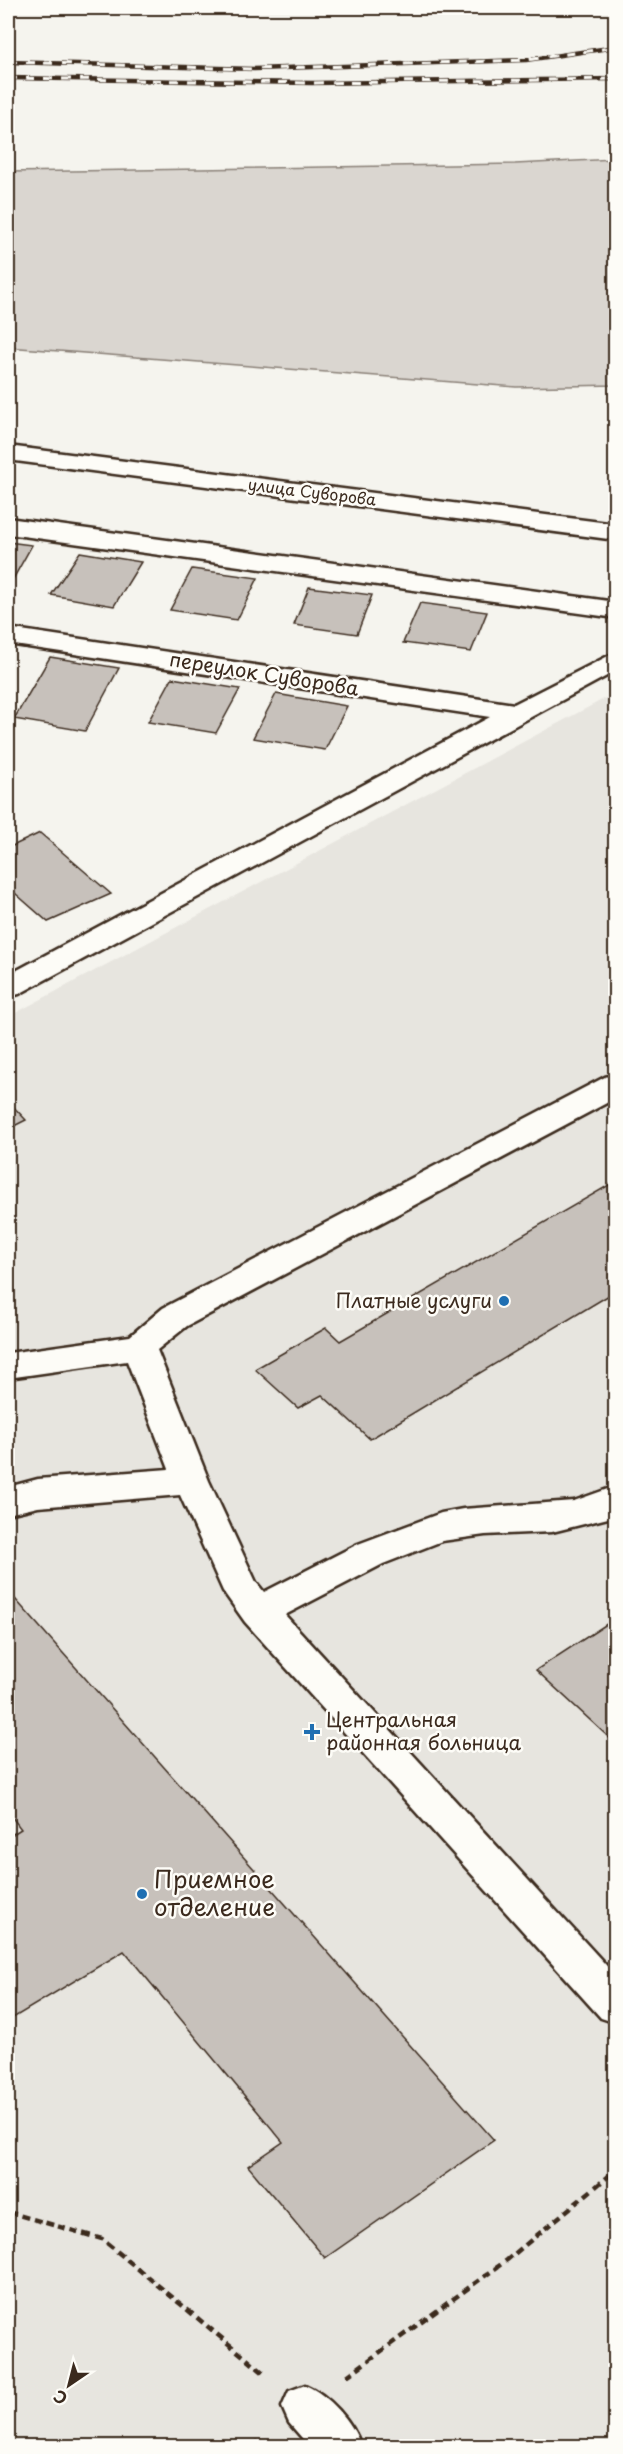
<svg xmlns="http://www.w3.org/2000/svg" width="623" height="2454" font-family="'Playpen Sans',sans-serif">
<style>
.built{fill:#e7e5df}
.green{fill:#dad6d0;stroke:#8a8077;stroke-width:1.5}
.building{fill:#c7c1bb;stroke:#3b2a1e;stroke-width:1.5}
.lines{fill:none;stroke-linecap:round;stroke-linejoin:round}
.minor-casing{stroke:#3b2a1e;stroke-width:5}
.major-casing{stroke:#3b2a1e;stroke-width:5}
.path{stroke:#3b2a1e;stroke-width:4.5;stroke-dasharray:8 5;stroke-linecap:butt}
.minor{fill:#fdfcf7;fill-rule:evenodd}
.major{fill:#fdfcf7;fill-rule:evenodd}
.rail-casing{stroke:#3b2a1e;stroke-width:4.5}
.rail{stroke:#fdfcf7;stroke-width:3;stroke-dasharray:9;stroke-linecap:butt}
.poi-dot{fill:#1f6fb2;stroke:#fdfcf7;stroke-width:2}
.labels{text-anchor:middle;stroke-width:5;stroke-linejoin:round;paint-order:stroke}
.far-street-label{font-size:16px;fill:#3b2a1e;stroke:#fdfcf7}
.street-label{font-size:20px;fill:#3b2a1e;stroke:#fdfcf7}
.poi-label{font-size:20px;fill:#3b2a1e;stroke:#fdfcf7;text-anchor:end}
.near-poi-label{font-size:24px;fill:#3b2a1e;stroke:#fdfcf7;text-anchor:start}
</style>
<rect width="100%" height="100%" fill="#f5f4ee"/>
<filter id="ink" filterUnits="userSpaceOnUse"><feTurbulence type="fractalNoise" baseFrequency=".0167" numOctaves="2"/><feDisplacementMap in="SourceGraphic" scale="12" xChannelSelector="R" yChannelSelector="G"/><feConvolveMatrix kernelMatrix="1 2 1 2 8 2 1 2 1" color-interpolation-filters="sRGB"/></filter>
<g filter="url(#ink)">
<path class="built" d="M615 693V2446H8V1017Z"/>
<path class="green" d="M615 159V385L516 387 8 347V172L515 164Z"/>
<path class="building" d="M8 542 32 545 8 588Z
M80 552 141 562 114 606 51 595Z
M192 569 258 578 237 620 170 610Z
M309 587 372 595 357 634 294 625Z
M420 603 487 612 471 652 403 643Z
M50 657 119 668 85 731 14 719Z
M172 678 240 689 216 733 148 722Z
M276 694 347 706 325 750 253 738Z
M40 833 111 894 48 922 8 887V848Z
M8 1101 26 1120 8 1129Z
M616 1181V1291L370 1439 322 1395 298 1408 255 1369 326 1328 340 1341Z
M8 1591 494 2140 325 2258 248 2166 283 2142 124 1951 8 2021V1837L21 1829 8 1812Z
M616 1618V1744L536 1670Z"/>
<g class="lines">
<g class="minor-casing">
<path id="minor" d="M8 518 616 602V618L8 534Z
M8 628 514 704 616 652V671L19 994 8 997V975L490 717 8 644Z
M616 1074V1098L187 1326 157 1350 209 1481 256 1582 264 1592 358 1544 441 1513 463 1509 574 1501 616 1486V1515L608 1518 552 1532 485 1535 442 1541 383 1564 285 1615 616 1976V2023L601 2018 245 1622 223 1591 180 1495 38 1507 8 1514V1487L38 1479 169 1469 127 1361 8 1378V1353L130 1336 163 1308 605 1077Z
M305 2385C329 2395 353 2422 361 2446H309L289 2423 282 2407 289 2391Z"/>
</g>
<g class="major-casing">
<path id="major" d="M8 446 616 524V540L8 460Z"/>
</g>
<path class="path" d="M8 2212 102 2239 265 2374
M347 2376 507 2260 616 2170
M252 2446 262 2439"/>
<use href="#minor" class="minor"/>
<use href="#major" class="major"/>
<g class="rail-casing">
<path id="rail" d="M8 62 254 69 526 60 616 47
M8 78 312 83 616 79"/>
</g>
<use href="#rail" class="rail"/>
</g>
</g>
<g class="poi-dot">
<circle cx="504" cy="1301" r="6"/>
<path d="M309 1723h6v6h6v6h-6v6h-6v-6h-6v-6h6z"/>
<circle cx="142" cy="1894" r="6"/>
</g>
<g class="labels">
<g class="far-street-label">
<text transform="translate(312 492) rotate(7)" y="6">улица Суворова</text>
</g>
<g class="street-label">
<text transform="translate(264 674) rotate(9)" y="7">переулок Суворова</text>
</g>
<g class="poi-label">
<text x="492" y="1308">Платные услуги</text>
<text x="326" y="1727" text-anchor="start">Центральная<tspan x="326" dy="23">районная больница</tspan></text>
</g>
<g class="near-poi-label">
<text x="154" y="1888">Приемное<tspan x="154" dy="28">отделение</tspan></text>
</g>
</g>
<rect width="623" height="2454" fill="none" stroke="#fdfcf7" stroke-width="30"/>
<rect x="15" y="15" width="593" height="2424" fill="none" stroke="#3b2a1e" stroke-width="2" filter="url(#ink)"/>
<g transform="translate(69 2385) rotate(215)" stroke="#fdfcf7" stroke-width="4.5" paint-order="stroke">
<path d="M0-4.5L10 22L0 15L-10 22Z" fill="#3b2a1e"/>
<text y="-9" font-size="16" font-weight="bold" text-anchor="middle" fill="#3b2a1e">С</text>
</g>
</svg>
